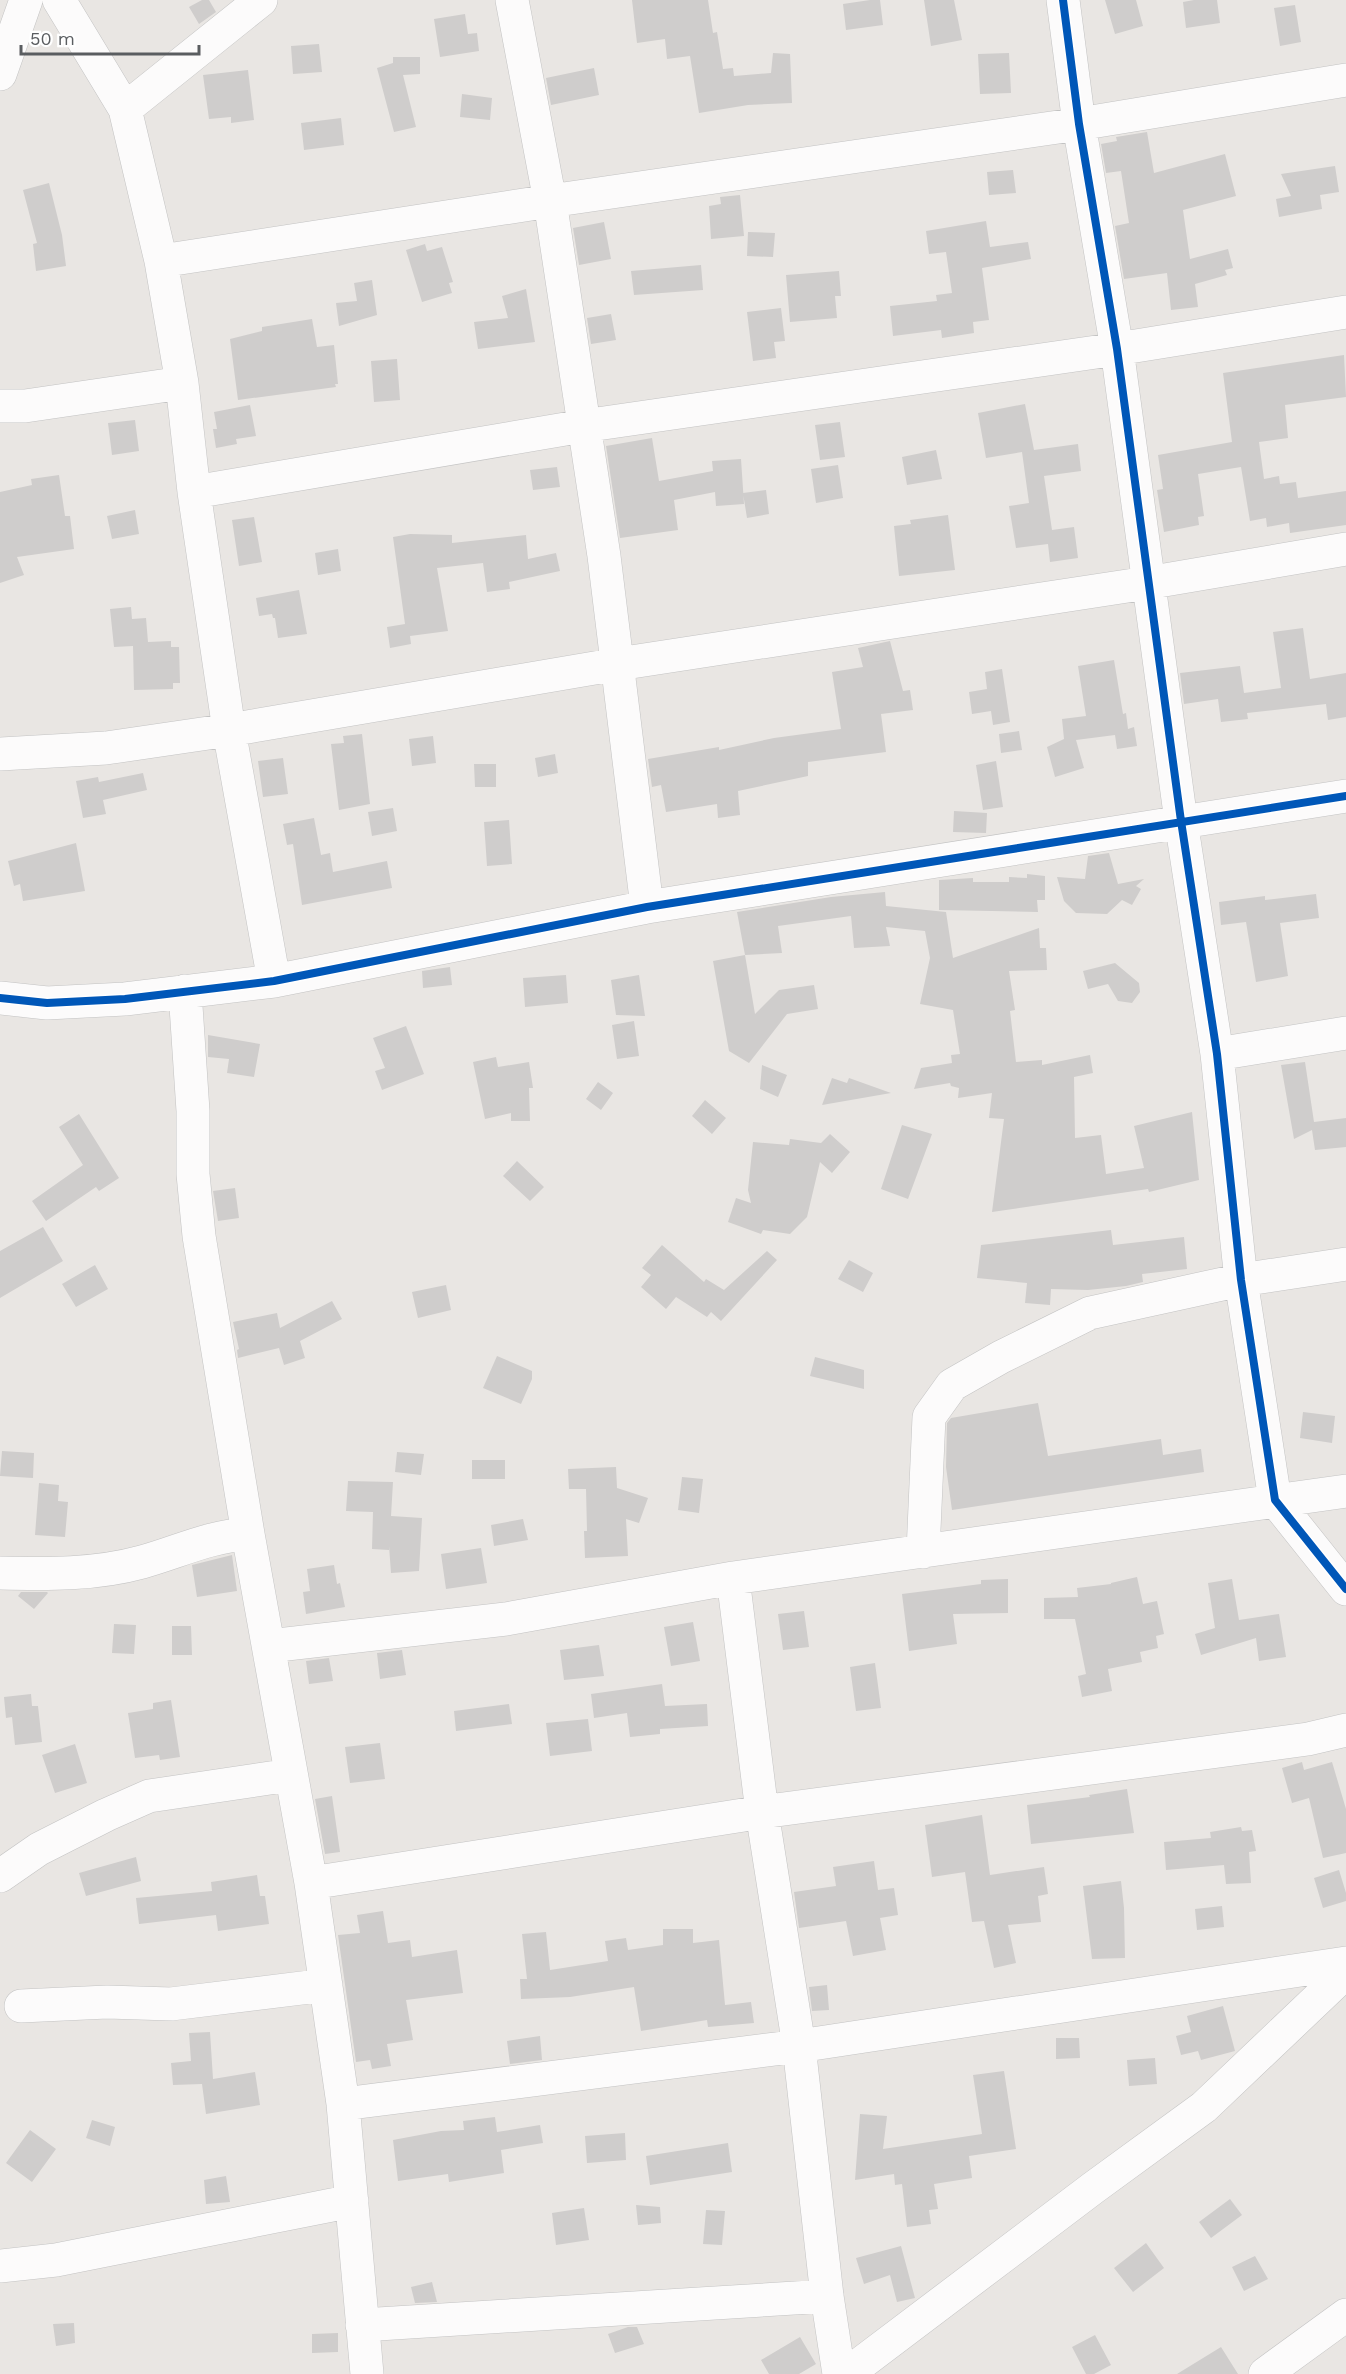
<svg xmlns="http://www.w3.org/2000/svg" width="1346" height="2374" font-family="'Work Sans',sans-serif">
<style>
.building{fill:#cfcdcc}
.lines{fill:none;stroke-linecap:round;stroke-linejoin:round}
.minor-casing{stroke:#c3c3c3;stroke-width:34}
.minor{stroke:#fcfbfb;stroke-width:33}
.cycleway-casing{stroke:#fff;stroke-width:11}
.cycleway{stroke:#0057b8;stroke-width:8}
</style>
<rect width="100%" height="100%" fill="#e9e6e3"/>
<path class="building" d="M202 0H209L216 12 199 24 189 7Z
M632 0H708L713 33 717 32 723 69 733 68 734 76 771 73 773 53 790 54 792 103 748 105 699 113 690 56 667 59 665 39 637 43Z
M870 0H880L883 25 846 30 843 4Z
M924 0H954L962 40 931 46Z
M1105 0H1136L1143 26 1115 34Z
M1194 0H1217L1220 23 1186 28 1183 2Z
M1295 5 1301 42 1280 46 1274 8Z
M465 14 468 34 477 33 479 51 440 57 434 19Z
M319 44 322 72 293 74 291 46Z
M1009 53 1011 93 980 94 978 54Z
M393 57H420V74L403 75 416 127 394 132 377 68 393 63Z
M594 68 599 95 551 105 546 78Z
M248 70 254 120 231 123V117L209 119 203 75Z
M462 94 492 98 490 120 460 117Z
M341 118 344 145 304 150 301 123Z
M1147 132 1154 173 1225 154 1236 196 1183 210 1190 259 1228 249 1233 268 1225 270 1227 275 1195 284 1198 307 1171 310 1167 273 1124 279 1115 226 1129 223 1121 171 1106 173 1101 144 1117 141 1116 137Z
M1335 166 1339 192 1320 195 1322 209 1279 217 1276 199 1291 196 1281 174Z
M1013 170 1016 193 989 195 987 172Z
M49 183 62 235 66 266 36 271 33 244 37 243 23 190Z
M740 195 744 236 711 239 709 206 721 204 720 197Z
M986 221 990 247 1028 242 1031 259 982 268 989 320 973 322 974 333 942 338 941 330 893 336 890 306 937 301 936 295 952 293 946 252 929 254 926 231Z
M604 222 611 259 579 265 573 228Z
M748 232 775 233 773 257 747 256Z
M425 244 427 251 442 247 453 282 449 283 452 293 422 302 406 250Z
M701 265 703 290 634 295 631 271Z
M839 271 841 296H835L837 318 790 322 786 275Z
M372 280 377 315 339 326 336 303 357 301 354 283Z
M526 289 535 342 478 349 474 322 508 318 502 296Z
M781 308 785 341 774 342 776 358 753 361 747 312Z
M611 314 616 340 591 344 587 318Z
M312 319 317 347 334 345 338 384H335L336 387 238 400 230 339 262 331V327Z
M1344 355 1346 397 1285 405 1288 438 1259 442 1264 479 1279 476 1280 484 1296 482 1298 498 1346 491V525L1290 533 1289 523 1267 527 1266 518 1250 521 1241 467 1198 474 1204 516 1198 517 1199 525 1164 532 1157 490 1163 489 1158 455 1232 442 1223 373Z
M397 359 400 400 374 402 371 361Z
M1025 404 1034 450 1078 444 1081 471 1044 476 1052 530 1074 527 1078 558 1050 562 1048 544 1016 548 1009 506 1029 503 1022 452 986 458 978 413Z
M250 405 256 436 236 439 237 444 216 448 213 429H217L214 412Z
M135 420 139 451 112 455 108 423Z
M840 422 845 457 820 460 815 425Z
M652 438 659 481 713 471 712 461 741 459 744 504 716 506 715 492 674 500 678 530 620 538 606 446Z
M936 450 942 479 907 485 902 457Z
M838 465 843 498 816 503 811 469Z
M557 467 560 487 533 490 530 470Z
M59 475 65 516H70L74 549 17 557 24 575 0 583V492L32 485 31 479Z
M766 490 769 514 747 518 743 493Z
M135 510 139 534 112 539 107 516Z
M948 515 955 570 899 576 894 526 911 524 910 520Z
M254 517 262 562 239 566 232 520Z
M410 534 452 535V543L526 535 528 559 556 553 560 571 509 582 510 589 487 592 483 563 437 568 448 631 410 636 411 644 390 648 387 627 405 624 393 537Z
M338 549 341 571 318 575 315 553Z
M299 590 307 634 278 638 275 618H273L272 614 259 616 256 598Z
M131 607 132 619 146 618 148 642 171 641V647H179L180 683H173V689L134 690 133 646 114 647 110 609Z
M1303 628 1310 679 1346 673V717L1328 720 1326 704 1247 713 1248 719 1221 722 1218 699 1184 704 1180 673 1240 666 1244 693 1281 688 1273 632Z
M890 641 903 691 910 690 913 710 881 714 886 752 808 762V776L738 791 740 815 718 818 717 804 666 812 661 785 652 787 648 759 719 747V750L774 738 841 729 832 672 863 667 858 648Z
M1114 660 1123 714 1126 713 1128 729 1134 727 1137 746 1117 749 1115 735 1076 740 1084 768 1055 777 1047 747 1064 739 1062 719 1086 716 1078 666Z
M1002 669 1010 722 993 725 991 711 972 714 969 692 987 689 985 672Z
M1019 731 1022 750 1001 753 999 734Z
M362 734 370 804 339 810 331 744 344 743 343 736Z
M433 736 436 763 412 766 409 739Z
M555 754 558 773 538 777 535 758Z
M283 758 288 794 263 797 258 761Z
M996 761 1003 807 983 810 976 765Z
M474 764H496V787H475Z
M143 773 147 790 103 800 106 814 83 818 76 781 98 777 99 782Z
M393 808 397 831 372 836 368 812Z
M954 811 987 813 986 833 953 832Z
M314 818 321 855 330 853 333 872 387 861 392 888 302 905 293 844 287 845 283 824Z
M509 820 512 864 487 866 484 822Z
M76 843 85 891 23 901 20 884 14 886 8 861Z
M1109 853 1118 884 1144 879 1136 886 1141 889 1132 905 1122 900 1107 914 1076 913 1064 901 1057 877 1085 879 1088 856Z
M1027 874 1045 876V900H1037L1038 912 939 910V880L973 878V882H1009V877L1027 878Z
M885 892 886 906 946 912 953 958 1039 928 1040 948H1046L1047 970 1009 971 1015 1010 1010 1011 1016 1062 1042 1060V1065L1090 1055 1093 1073 1074 1077 1075 1138 1101 1135 1106 1174 1144 1168 1134 1126 1192 1112 1199 1180 1149 1192 1148 1189 992 1212 1004 1119 989 1118 992 1093 958 1098 959 1088 951 1086 950 1083 914 1089 921 1068 952 1063 951 1055 960 1054 953 1010 920 1004 930 958 925 931 886 927 890 946 854 948 851 916 778 926 782 953 745 955 737 912 831 897Z
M1316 894 1319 918 1280 923 1288 976 1256 982 1246 922 1221 925 1219 902 1265 896V900Z
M745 955 755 1014 779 990 814 985 818 1009 787 1014 749 1063 729 1051 713 961Z
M1115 963 1139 983 1140 992 1132 1003 1118 1001 1108 984 1088 989 1083 971Z
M450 967 452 985 423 988 422 971Z
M566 975 568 1003 525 1007 523 978Z
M639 975 645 1016 616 1015 611 980Z
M634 1021 639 1056 617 1059 612 1025Z
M406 1026 424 1074 382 1090 375 1071 385 1068 373 1038Z
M208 1035 260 1044 254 1077 227 1073 229 1059 208 1057Z
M496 1057 498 1067 529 1062 533 1088H529L530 1121H511V1113L485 1119 473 1062Z
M1305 1062 1314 1122 1346 1118V1147L1315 1150 1312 1130 1294 1139 1281 1065Z
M762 1065 787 1075 778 1097 760 1089Z
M832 1078 847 1083 849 1078 891 1093 822 1105Z
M598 1082 613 1093 601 1110 586 1099Z
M705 1100 726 1118 712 1134 692 1116Z
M79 1114 119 1178 99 1191 96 1187 46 1221 32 1201 83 1165 59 1127Z
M902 1125 932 1134 908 1199 881 1189Z
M830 1134 850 1152 832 1173 820 1162 807 1217 790 1234 763 1230 761 1234 728 1222 736 1198 751 1203 748 1190 753 1142 789 1145 790 1139 821 1143Z
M517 1161 544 1187 530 1201 503 1176Z
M235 1188 239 1218 218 1221 213 1191Z
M43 1227 63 1261 0 1298V1251Z
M1111 1230 1113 1245 1184 1237 1187 1269 1142 1274 1143 1282 1126 1286 1088 1290 1051 1289 1050 1305 1025 1303 1027 1283 977 1278 981 1245Z
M662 1245 704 1282 706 1279 724 1290 767 1251 777 1260 721 1321 711 1312 707 1317 676 1297 666 1309 641 1287 651 1275 642 1268Z
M849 1260 873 1273 863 1292 838 1279Z
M95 1265 108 1289 76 1307 62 1284Z
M446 1285 451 1310 418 1318 412 1292Z
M332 1301 342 1319 300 1341 305 1358 284 1365 279 1348 238 1358 237 1350 239 1349 233 1322 277 1313 280 1328Z
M497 1356 532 1371V1379L521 1404 483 1388Z
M815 1357 864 1370V1389L810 1376Z
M1038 1403 1048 1456 1161 1439 1163 1455 1201 1449 1204 1472 952 1510 946 1467 947 1423 951 1418Z
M1303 1412 1335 1416 1332 1443 1300 1438Z
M2 1451 34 1453 33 1478 0 1476Z
M397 1452 424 1454 421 1475 395 1472Z
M472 1460H505V1479H472Z
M616 1467 617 1488 648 1498 639 1523 626 1519 628 1556 585 1558 584 1531H587L586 1489H569L568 1469Z
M682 1477 703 1479 699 1513 678 1510Z
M348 1481 393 1482 391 1516 422 1518 419 1571 391 1573 389 1546V1550L372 1549 373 1512 346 1511Z
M39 1483 59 1485 58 1501 68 1502 65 1537 35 1535Z
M523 1519 528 1540 494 1546 491 1525Z
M481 1548 487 1583 446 1589 441 1554Z
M232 1555 237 1591 197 1597 192 1565Z
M334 1565 337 1584 340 1583 345 1607 306 1614 303 1592 310 1591 307 1569Z
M1137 1577 1143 1604 1157 1601 1164 1634 1156 1636 1158 1648 1140 1652 1142 1662 1108 1669 1112 1691 1082 1697 1078 1676 1086 1674 1075 1619H1044V1598L1078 1597 1077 1588 1111 1584V1583Z
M1008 1579V1613L953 1614 957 1644 909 1651 902 1594 981 1584V1580Z
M1232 1579 1239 1620 1279 1614 1286 1657 1259 1661 1256 1638 1201 1655 1195 1634 1215 1628 1208 1583Z
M21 1592H47L48 1593 34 1609 18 1596Z
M804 1611 809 1647 783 1650 778 1614Z
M693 1622 700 1661 671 1666 664 1627Z
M114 1624 136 1625 134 1654 112 1653Z
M172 1626H191L192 1655H172Z
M599 1645 604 1676 564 1680 560 1650Z
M402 1650 406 1675 380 1679 377 1653Z
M329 1658 333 1681 309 1684 306 1661Z
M875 1663 881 1708 856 1711 850 1667Z
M662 1684 665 1706 707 1704 708 1726 660 1729V1734L630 1737 627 1713 594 1718 591 1694Z
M31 1694 32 1706H38L42 1742 15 1745 12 1717 6 1718 4 1697Z
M171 1700 180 1757 160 1760 159 1755 135 1758 128 1713 153 1709V1703Z
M509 1704 512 1724 456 1731 454 1711Z
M588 1719 592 1751 550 1756 546 1723Z
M380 1743 385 1779 350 1783 345 1747Z
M75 1744 87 1783 55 1793 42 1755Z
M1302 1762 1304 1770 1332 1762 1346 1809V1853L1323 1858 1309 1798 1292 1803 1282 1768Z
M1127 1789 1134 1833 1031 1844 1027 1805 1090 1797 1089 1795Z
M332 1796 340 1852 325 1854 315 1799Z
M982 1815 990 1875 1044 1867 1048 1894 1038 1896 1041 1922 1008 1925 1016 1963 994 1968 984 1921 972 1922 965 1872 932 1877 925 1825Z
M1241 1827 1242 1831 1252 1830 1256 1851 1249 1852 1251 1883 1226 1884 1224 1865 1166 1870 1164 1842 1211 1838 1210 1832Z
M136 1857 141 1881 86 1896 79 1873Z
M874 1861 878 1890 894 1888 898 1915 880 1918 886 1950 853 1956 846 1921 799 1928 794 1892 836 1886 833 1867Z
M1339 1870 1346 1893V1901L1323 1908 1314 1878Z
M257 1875 260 1896H265L269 1924 218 1931 216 1915 139 1924 136 1898 212 1891 211 1882Z
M1121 1881 1124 1908 1125 1958 1092 1959 1083 1886Z
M1222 1906 1224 1927 1197 1930 1195 1909Z
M383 1911 388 1943 410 1940 412 1957 457 1950 463 1993 406 2000 413 2040 387 2044 391 2066 372 2069 370 2060 356 2062 338 1935 360 1933 357 1915Z
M663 1929H693V1943L719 1940 725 2005 751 2002 754 2023 708 2027 707 2020 641 2031 634 1987 570 1997 521 1999 520 1979H527L522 1934 546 1932 550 1970 608 1961 605 1941 626 1938 628 1950 663 1945Z
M827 1985 829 2010 812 2011 809 1987Z
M1223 2006 1235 2051 1201 2060 1198 2051 1181 2055 1176 2036 1191 2032 1187 2016Z
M210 2032 213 2079 255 2072 260 2105 206 2114 202 2084 173 2085 171 2063 191 2061 189 2033Z
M540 2036 542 2060 510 2064 507 2041Z
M1056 2038H1079L1080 2058 1056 2059Z
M1155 2058 1157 2084 1129 2086 1127 2060Z
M1004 2071 1016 2149 969 2156 972 2178 934 2184 938 2209 929 2210 931 2224 907 2227 902 2184 895 2185 894 2174 855 2180 860 2114 887 2116 883 2149 982 2134 973 2075Z
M495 2117 497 2132 540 2125 543 2143 501 2150 504 2173 449 2182 448 2174 398 2181 393 2140 441 2131 464 2130 463 2121Z
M92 2120 115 2127 110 2146 86 2138Z
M30 2130 56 2149 32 2182 6 2163Z
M625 2133 626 2160 587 2163 585 2136Z
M728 2143 732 2172 650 2185 646 2156Z
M226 2176 230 2202 206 2204 204 2180Z
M1230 2199 1242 2215 1211 2238 1199 2222Z
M636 2205 660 2207 661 2223 638 2225Z
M584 2208 589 2240 556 2245 552 2213Z
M706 2210 725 2211 722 2245 703 2244Z
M1146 2243 1164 2268 1133 2292 1114 2268Z
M901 2246 915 2298 897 2302 890 2275 864 2284 856 2258Z
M1255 2256 1268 2279 1244 2291 1232 2267Z
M432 2282 437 2302 415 2303 411 2287Z
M74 2323 75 2343 56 2346 53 2324Z
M628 2327H637L644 2344 615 2353 608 2334Z
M338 2333V2352L312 2353V2334Z
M1095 2335 1111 2365 1094 2374H1086L1072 2347Z
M800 2337 816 2364 799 2374H769L761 2360Z
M1221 2347 1238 2374H1177Z"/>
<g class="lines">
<g class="minor-casing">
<path id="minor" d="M59 0 125 109 161 261 182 383 194 492 229 730 274 981
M512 0 550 201 604 556 647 907
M1063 0 1079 124 1117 349 1181 821 1217 1054 1241 1280 1275 1500 1346 1589
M0 74 26 0
M125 109 261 0
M161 261 550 201 1079 124 1346 80
M0 406H25L182 383
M194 492 583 426 1117 349 1346 312
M0 754 106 748 229 730 618 664 1147 583 1346 549
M185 991 193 1111V1174L199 1236 248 1534
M0 998 47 1003 125 999 274 981 647 907 1346 796
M1217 1054 1346 1033
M923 1552 929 1417 952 1385 1001 1357 1090 1313 1241 1280 1346 1264
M0 1573C47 1574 95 1575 142 1562 178 1552 210 1536 248 1534L311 1883 343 2104 367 2374
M733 1578 762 1812 799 2046 827 2296 839 2374
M269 1646 506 1619 733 1578 1346 1491
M0 1876 39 1849 106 1815 149 1796 290 1775
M311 1883 762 1812 1308 1739 1346 1730
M21 2006 107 2002 171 2004 326 1985
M343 2104 799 2046 1346 1963
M0 2266 56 2260 352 2201
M362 2325 827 2296
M847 2374 1093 2188 1204 2107 1346 1972
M1265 2374 1346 2315"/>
</g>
<use href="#minor" class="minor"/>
<g class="cycleway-casing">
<path id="cycleway" d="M1063 0 1079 124 1117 349 1181 821 1217 1054 1241 1280 1275 1500 1346 1589
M0 998 47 1003 125 999 274 981 647 907 1346 796"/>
</g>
<use href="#cycleway" class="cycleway"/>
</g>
<path d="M21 45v9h178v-9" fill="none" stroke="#5a5d60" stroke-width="3"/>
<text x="30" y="45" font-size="18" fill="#5a5d60" stroke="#ffffff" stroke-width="4.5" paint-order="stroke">50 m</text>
</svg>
